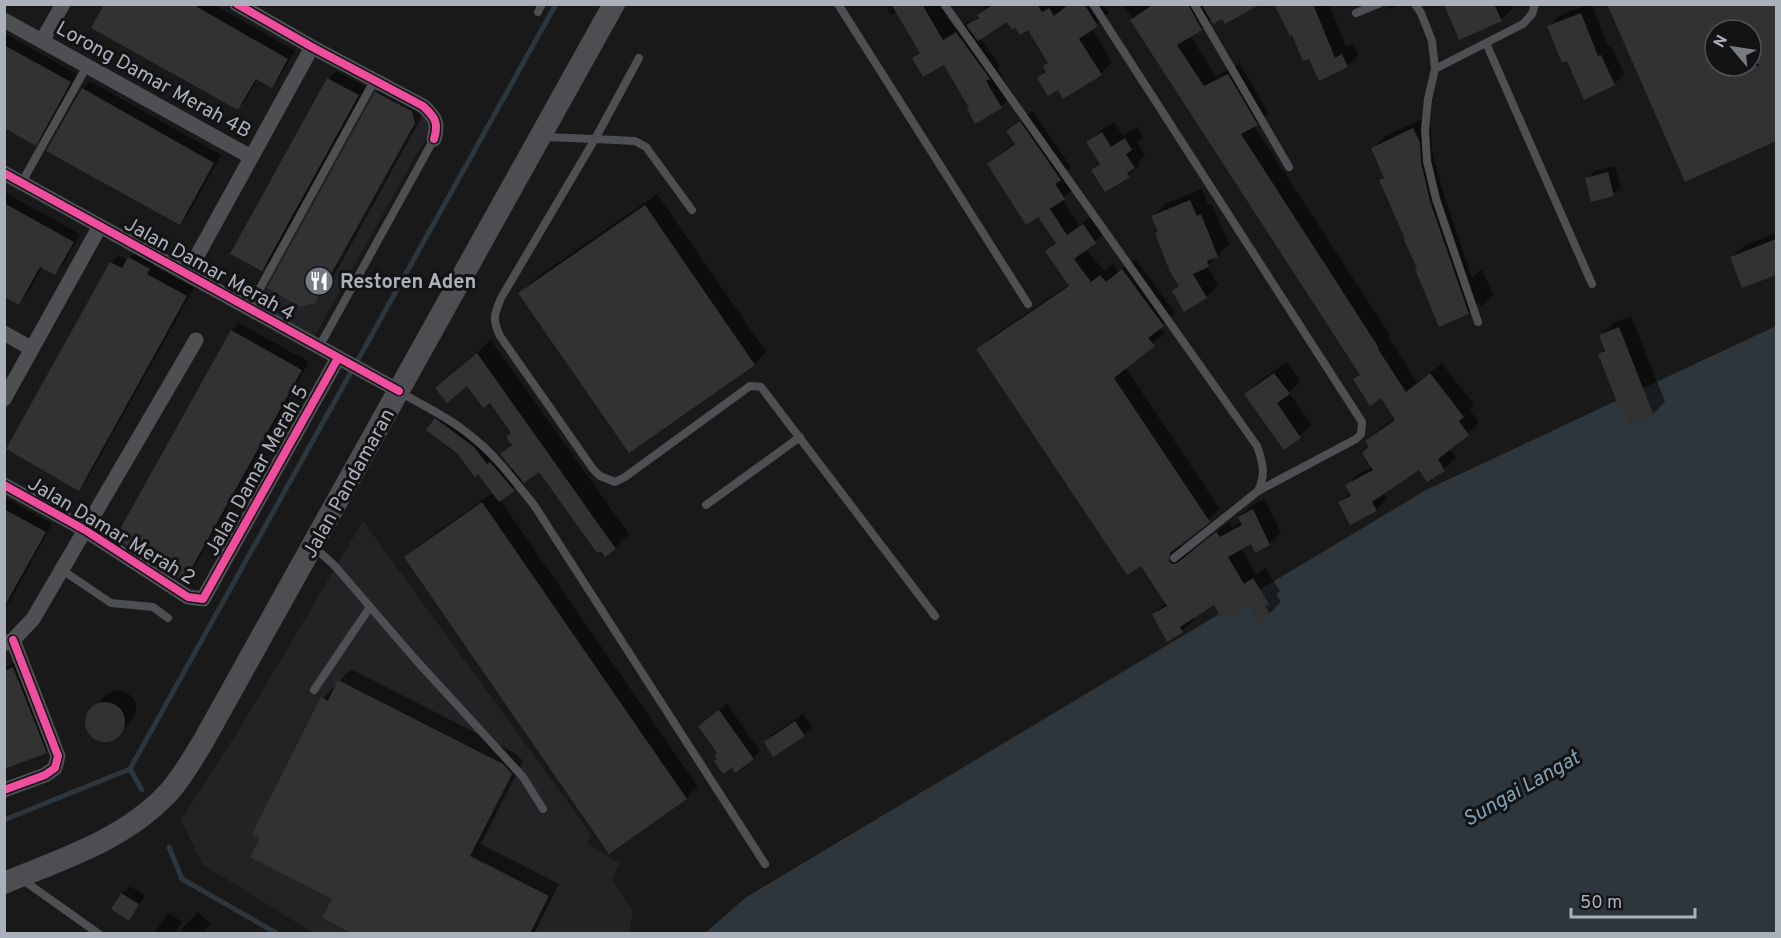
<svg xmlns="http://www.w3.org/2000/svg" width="1781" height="938" font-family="Overpass,sans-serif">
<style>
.built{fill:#232325}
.water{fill:#2c363c}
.shadow{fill:#0007;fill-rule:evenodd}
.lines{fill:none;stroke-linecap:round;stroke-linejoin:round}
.stream{stroke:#2c363c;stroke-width:5}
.building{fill:#323233;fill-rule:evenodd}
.service{stroke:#4d4f52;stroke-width:8}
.minor{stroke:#4d4f52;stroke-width:15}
.secondary{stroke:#4c4e51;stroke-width:22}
.cycleway-casing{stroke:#131315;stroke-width:11}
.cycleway{stroke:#ef4d9e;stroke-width:8}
.labels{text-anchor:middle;stroke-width:6;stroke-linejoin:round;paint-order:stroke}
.street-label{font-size:20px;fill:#aab1ba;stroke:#131315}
.poi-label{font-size:20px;font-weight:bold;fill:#aab1ba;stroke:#131315;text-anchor:start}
.water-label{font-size:21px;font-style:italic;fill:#81a2b6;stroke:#131315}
</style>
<rect width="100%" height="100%" fill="#191919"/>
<path class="built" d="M375 87 421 112 432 127 314 337 254 306Z
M363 521 591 834 587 843 619 863 612 880 633 911 629 933H313L202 864 181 820 243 723Z"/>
<path class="water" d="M1776 326V933L704 934 745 898 1426 490Z"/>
<path class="shadow" d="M106 4H213L295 51 279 78 272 86 258 78 245 101 238 108Z
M885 4H940L955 29 968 21 970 24 986 9 983 4H1103L1109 13 1092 29 1112 62 1101 74 1058 88 1039 78 1047 70 1049 62 1028 28 1008 20 980 38 1000 66 998 69 1013 95 1001 106 971 107 944 62 913 58 921 51 897 12 891 15Z
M1123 4H1258L1211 19 1201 29 1190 36 1216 76 1240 64 1268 113 1254 126 1390 335 1388 337 1417 382 1442 363 1474 405 1470 410 1479 423 1449 448 1456 458 1444 469 1427 480 1419 467 1383 492 1387 499 1376 510 1340 503 1350 492 1347 486 1358 474 1373 467 1370 446 1367 441 1378 430 1396 418 1382 396 1355 379 1361 374Z
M1276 4H1329L1346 47 1353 44 1358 55 1347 66 1310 57Z
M1388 4H1399L1390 9Z
M1445 4H1510L1512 9 1501 20Z
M1589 4H1592L1608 47 1611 46 1624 74 1614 84 1567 60 1549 26 1559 16Z
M1608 4H1776V139L1686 180ZM1715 30H1751V66H1715Z
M4 33 77 74 43 136 35 144 4 127Z
M336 71 366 87 270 262 262 269 233 253 329 79Z
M90 81 221 155 187 216 179 224 83 89Z
M387 82 425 111 326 290 314 302 269 287 376 92Z
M1032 111 1071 167 1066 172 1075 186 1062 199 1079 225 1095 214 1107 231 1086 249 1104 271 1113 264 1118 272 1135 259 1175 313 1160 327 1165 333 1125 367 1220 509 1181 543 1180 549 1184 553 1190 552 1229 522 1232 527 1241 521 1239 517 1251 506 1264 499 1281 532 1269 544 1252 542 1241 548 1256 574 1265 568 1280 591 1276 594 1281 602 1270 613 1249 602 1215 603 1193 617 1194 620 1182 631 1153 615 1166 603 1142 564 978 349 990 338 1070 284 1047 251 1057 241 1038 215 988 164 1015 142 1008 131Z
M1425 118 1431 131 1432 150 1442 189 1472 278 1482 269 1493 295 1481 307 1479 302 1468 313 1406 240 1381 180 1385 176 1373 148 1385 136Z
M1114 122 1123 136 1137 127 1143 137 1137 142 1145 155 1139 162 1140 164 1129 176 1093 170 1100 163 1088 143 1100 131Z
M1615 166 1621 187 1613 194 1587 179 1595 171Z
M1202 189 1208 205 1212 204 1229 244 1207 266 1218 285 1206 297 1173 291 1180 284 1156 234 1159 231 1153 216 1165 204Z
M4 192 80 234 63 265 55 273 43 266 26 296 19 303 4 296Z
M657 194 766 352 755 364 629 451 520 293 532 281Z
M1776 233V273L1743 287 1732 257 1744 246Z
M137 250 157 261 154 266 194 288 86 481 79 489 111 263 119 255 128 260Z
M1631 316 1665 402 1653 414 1600 354 1605 348 1600 336 1612 324Z
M239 323 309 362 191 573 184 580 232 331Z
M491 340 629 534 615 548 539 470 523 480 500 500 698 787 686 798 406 557 418 546 494 492 436 419 444 412 482 439 495 457 498 455 511 470 513 468 502 454 513 443 512 432 490 400 467 384 437 388Z
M1287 362 1300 381 1289 393 1312 425 1284 448 1246 394 1258 382Z
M4 497 52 524 10 601 4 606Z
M21 661 53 744 46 752 4 768V668Z
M351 669 515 753 523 761 481 844 559 884 534 934H354L324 917 334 899 323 698 334 687H336L339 681Z
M118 690 126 692 132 697 136 703V711L134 718 116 737 109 740H101L94 737 89 731 88 716 104 696 111 692Z
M727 704 760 751 753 758 732 766 719 753 700 726Z
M803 714 812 727 804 735 765 742 773 734Z
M130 886 145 896 128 919 122 894Z
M198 912 211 924 202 934H184L181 930Z
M169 913 182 922 174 934H153Z"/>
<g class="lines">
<path class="stream" d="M130 769 142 790
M4 820 130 769 556 4
M169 847 182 879 278 934"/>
</g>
<path class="building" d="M104 4H192L288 59 272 88 256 79 238 110 91 28Z
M891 4H922L943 40 956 32 990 79 986 81 1002 108 975 124 967 109 969 108 944 65 923 77 912 58 920 53Z
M994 4H1037L1042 12 1049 8 1054 16 1069 4H1084L1098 26 1079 39 1102 75 1063 99 1058 90 1048 96 1037 78 1046 72 1043 66 1048 63 1028 30 1020 35 1015 28 1012 30 1007 22 978 41 966 25 979 18 977 15Z
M1154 4H1188L1202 30 1177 45 1204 86 1228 74 1258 125 1241 134 1379 348 1378 349 1406 392 1430 373 1464 417 1459 421 1469 435 1438 459 1445 471 1427 482 1419 470 1372 502 1377 511 1350 525 1338 502 1351 496 1345 485 1373 470 1362 453 1369 447 1365 441 1395 420 1381 398 1370 406 1353 379 1360 375 1130 20Z
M1201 4H1261L1225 24 1222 19 1213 24Z
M1274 4H1313L1335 58 1342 54 1348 67 1319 81 1309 59 1303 61 1292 35 1290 36Z
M1444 4H1494L1502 21 1459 40Z
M1607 4H1776V141L1685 182ZM1715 30H1751V47L1759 66H1715Z
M1581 13 1598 56 1601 55 1615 85 1584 100 1567 61 1562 63 1547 26Z
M4 45 71 82 36 146 4 128Z
M327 78 359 95 262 271 230 254Z
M82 88 214 163 180 225 46 151Z
M375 92 412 111 415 123 315 303 301 307 267 288Z
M1020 121 1061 180 1055 184 1065 199 1050 209 1067 235 1083 224 1096 243 1074 259 1091 282 1100 275 1106 282 1122 269 1164 326 1148 338 1155 346 1114 378 1210 522 1170 553 1169 561 1172 564 1177 563 1216 532 1220 537 1242 525 1238 517 1253 509 1270 545 1255 553 1251 544 1228 557 1244 584 1253 578 1269 604 1265 606 1271 615 1259 622 1248 604 1222 619 1214 605 1180 627 1183 632 1167 642 1152 614 1167 606 1141 566 1127 575 976 349 1069 286 1045 251 1056 243 1038 217 1026 225 987 164 1015 144 1006 131Z
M1413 128 1420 143 1421 162 1430 201 1469 314 1439 327 1415 269 1417 268 1404 240 1405 239 1379 180 1384 178 1371 148Z
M1102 132 1111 147 1125 138 1132 150 1126 154 1135 168 1127 173 1130 177 1105 192 1091 170 1100 164 1086 142Z
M1608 172 1614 196 1591 202 1585 178Z
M1190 200 1197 216 1201 214 1218 257 1207 261 1209 267 1193 274 1207 298 1184 312 1172 291 1179 286 1170 272 1155 233 1158 232 1151 216Z
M4 203 74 242 55 275 40 267 19 305 4 297Z
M645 205 755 365 629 453 518 293Z
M1776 239V275L1742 288 1730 257Z
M128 257 150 269 147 274 187 296 79 491 6 449 110 262 122 268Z
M1619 327 1654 416 1629 425 1623 409 1620 410 1598 354 1605 351 1599 335Z
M231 330 302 370 184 582 115 538Z
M477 353 616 549 605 557 601 551 597 553 539 472 524 483 500 454 512 445 506 437 511 433 490 403 483 408 467 386 447 403 435 388Z
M1274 373 1290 394 1277 403 1301 438 1284 450 1244 394Z
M435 418 474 447 487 464 490 462 515 491 499 502 478 474 475 477 457 453 426 430Z
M482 502 687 799 609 854 404 557Z
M4 509 46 532 4 607Z
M13 667 47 753 4 769V671Z
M338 680 503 764 512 774 470 856 549 896 530 933H351L322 918 332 899 250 857 260 838 252 834 321 697 328 701Z
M85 722a20 20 0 1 1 40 0a20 20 0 1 1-40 0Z
M719 710 754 759 735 773 732 768 723 774 714 761 717 759 714 755 717 753 698 726Z
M795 721 805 736 773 757 764 742Z
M121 893 139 904 129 921 111 909Z"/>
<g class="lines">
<path class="service" d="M838 4 1028 304
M944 4 1257 446C1263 463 1266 474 1258 491L1174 558
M1093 4 1362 422 1361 434 1356 439 1258 491
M1194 4 1289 167
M1415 4 1421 13 1432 41 1435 69 1428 99 1425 129 1427 161 1436 199 1478 322
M538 12 542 4
M1356 13 1378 4
M1486 43 1592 284
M639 58 595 139 635 141 646 147 692 210
M1435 69 1523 24 1532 14 1535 4
M544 137 595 139 501 298C494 315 492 319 500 336L593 469 600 476 615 482 625 477 750 386 761 387 935 616
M22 182 87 66
M249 308 374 81
M319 347 434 139
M400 392C424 406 450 418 471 436 496 455 514 481 534 505L765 864
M706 505 800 437
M314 547 334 565 415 659 523 777 543 809
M62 570 111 603 153 607 168 618
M314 690 370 607
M23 880 99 934"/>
<path class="minor" d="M237 4 312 47 423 106C435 117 439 123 434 139
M4 20 251 157
M42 41 63 4
M4 173 399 391
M187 274 312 47
M4 333 32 349
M4 399 100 226
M4 485 85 530 188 597 203 599 338 358
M4 644 13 640 33 619 196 340
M4 790 45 775 55 768 58 756 13 640"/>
<path class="secondary" d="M4 883C62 859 124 840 168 793 182 778 193 758 204 740L614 4"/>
<g class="cycleway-casing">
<path id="cycleway" d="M237 4 312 47 423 106C435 117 439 123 434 139
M4 173 399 391
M4 485 85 530 188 597 203 599 338 358
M4 790 45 775 55 768 58 756 13 640"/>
</g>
<use href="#cycleway" class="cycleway"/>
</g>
<defs>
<g id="restaurant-disc" transform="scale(1.5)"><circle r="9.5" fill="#777c82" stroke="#131315"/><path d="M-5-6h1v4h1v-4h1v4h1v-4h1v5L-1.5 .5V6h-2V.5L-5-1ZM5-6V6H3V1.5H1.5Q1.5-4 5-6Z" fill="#fff"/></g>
</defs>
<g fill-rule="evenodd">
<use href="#restaurant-disc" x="319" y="281"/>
</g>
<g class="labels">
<g class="street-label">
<text transform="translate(154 79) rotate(29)" y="7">Lorong Damar Merah 4B</text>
<text transform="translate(210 268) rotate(29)" y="7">Jalan Damar Merah 4</text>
<text transform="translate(256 470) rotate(-61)" y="7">Jalan Damar Merah 5</text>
<text transform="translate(348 483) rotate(-61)" y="7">Jalan Pandamaran</text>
<text transform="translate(112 530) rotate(31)" y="7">Jalan Damar Merah 2</text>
</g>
<g class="poi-label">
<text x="340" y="288">Restoren Aden</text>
</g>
<g class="water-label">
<text transform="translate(1521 788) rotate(-30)" y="7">Sungai Langat</text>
</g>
</g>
<rect width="1781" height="938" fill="none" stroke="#aab1ba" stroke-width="12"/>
<g transform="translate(1733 48) rotate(299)"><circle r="28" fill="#131315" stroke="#4f5257" stroke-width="1.5"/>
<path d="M0-4.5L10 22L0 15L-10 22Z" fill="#777c82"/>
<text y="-9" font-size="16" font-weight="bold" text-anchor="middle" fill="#aab1ba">N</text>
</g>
<path d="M1571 908v9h124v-9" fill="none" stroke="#aab1ba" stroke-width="3"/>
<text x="1580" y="908" font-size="18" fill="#aab1ba" stroke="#131315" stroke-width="4.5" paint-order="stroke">50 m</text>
</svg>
